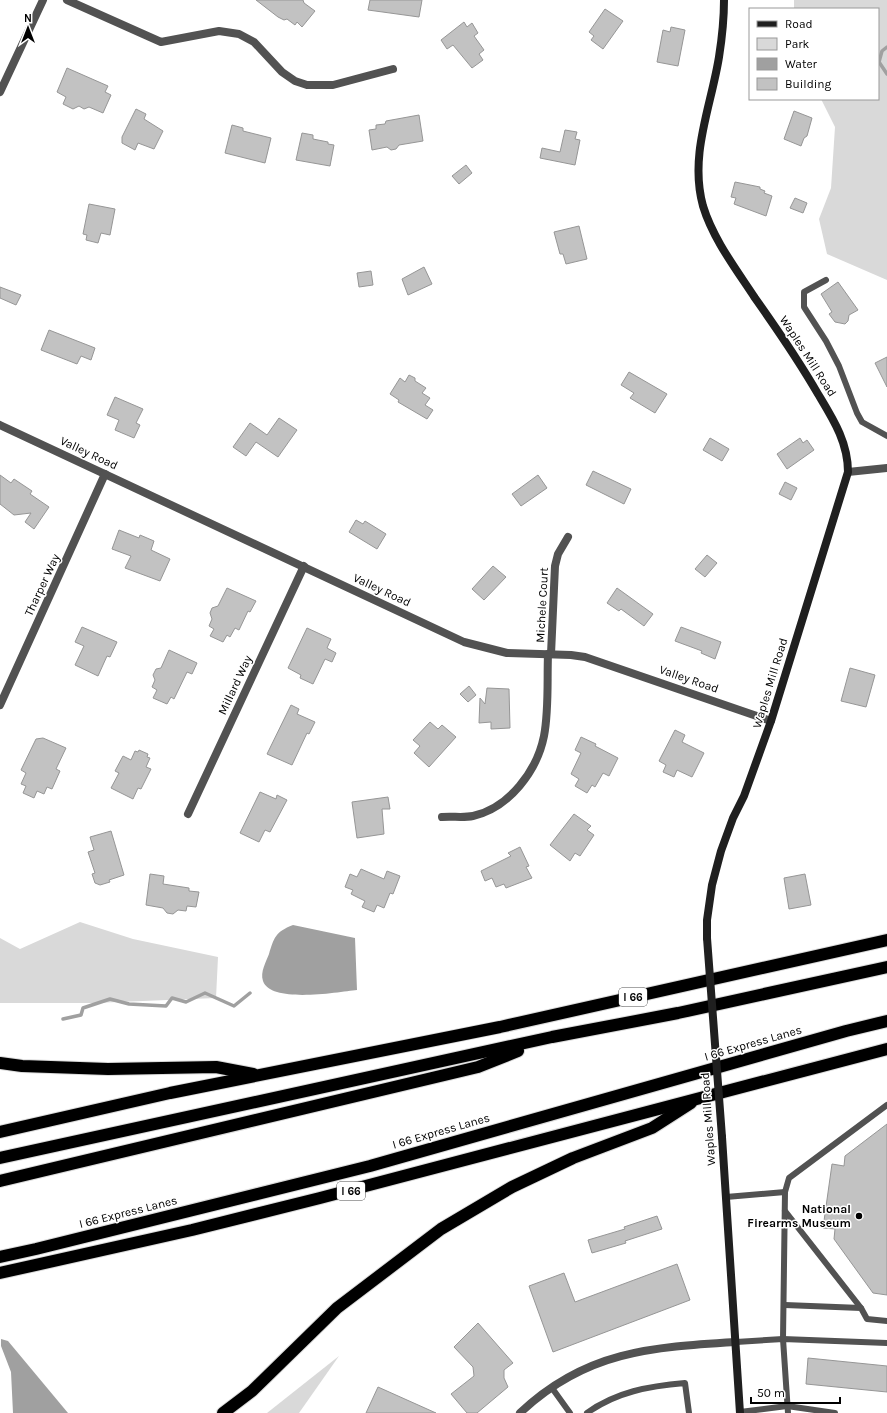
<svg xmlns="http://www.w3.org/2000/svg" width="887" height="1413" viewBox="0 0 887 1413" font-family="Karla,sans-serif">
<rect width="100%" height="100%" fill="#fff"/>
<g fill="#d9d9d9">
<path d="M794,0H887V280L827,254L819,219L831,188L835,127L821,99H878V9H794Z"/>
<path d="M80,922L133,939L218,957L216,998L94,1003H0V938L20,949Z"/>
<path d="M339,1356L299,1413H267Z"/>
</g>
<g fill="#a0a0a0">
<path d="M293,925L355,938L357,990C338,992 271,1004 263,981C260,972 266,962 269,954C274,938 275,932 293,925Z"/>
<path d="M1,1339L8,1341L68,1413H13L11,1372L1,1346Z"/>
</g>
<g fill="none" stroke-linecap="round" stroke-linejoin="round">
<g stroke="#a0a0a0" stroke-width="3.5">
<path d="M887,47L882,51L879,62L887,74"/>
<path d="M63,1019L81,1015L83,1008L110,999L129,1004L166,1006L172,998L186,1002L205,993L234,1006L250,993"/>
</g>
</g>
<g fill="#c2c2c2" stroke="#969696">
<path d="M256,0H303L304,3L315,11L302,27L297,22L295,25L287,19L284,20L278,17Z"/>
<path d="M370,0H422L419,17L368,10Z"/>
<path d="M605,9L623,21L603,49L591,40L594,36L589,32Z"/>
<path d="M464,22L467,27L472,23L478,33L474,36L484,50L479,54L483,60L472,68L453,45L447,49L441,40Z"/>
<path d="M671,27L685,30L678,66L657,62L663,30L670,32Z"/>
<path d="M67,68L108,86L105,92L111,95L103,113L89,107L84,109L79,106L73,109L63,104L66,97L57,92Z"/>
<path d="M136,109L146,114L144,119L163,131L154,149L138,143L135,150L122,143V137Z"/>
<path d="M794,111L812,118L807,136L804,138L801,146L784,139Z"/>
<path d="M419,115L423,141L399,145L396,149L391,150L387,147L372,150L369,130L376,129V125L385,124L386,121Z"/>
<path d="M232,125L243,128V131L271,138L265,163L225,153Z"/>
<path d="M565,130L577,132L575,139L580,140L575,165L540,158L542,148L560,152Z"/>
<path d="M302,133L313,135V139L328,142V144L334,145L330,166L296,160Z"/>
<path d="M466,165L472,173L459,184L452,176Z"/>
<path d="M735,182L760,187V189L765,191L764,193L772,196L766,216L734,204L736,198L731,197Z"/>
<path d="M795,198L807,203L803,213L790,208Z"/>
<path d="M89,204L115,209L110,235L101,233L98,243L86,240L87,235L83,234Z"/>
<path d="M579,226L587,259L566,264L563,254H560L554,232Z"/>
<path d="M424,267L432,284L408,295L402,279Z"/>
<path d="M371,271L373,285L359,287L357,273Z"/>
<path d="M838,282L858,310L849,315L848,321L845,324L835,322L829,314L832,312L821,294Z"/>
<path d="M0,287L21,295L16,305L0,298Z"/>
<path d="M49,330L95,348L91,360L81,356L77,364L41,350Z"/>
<path d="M887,357V387L875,363Z"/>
<path d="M629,372L667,394L655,413L630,398L634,393L621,385Z"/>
<path d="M409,375L415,378V381L426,388L422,393L430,398L425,405L433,410L427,419L398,402L399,400L390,394L400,378L405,382Z"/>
<path d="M115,397L143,409L136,423L140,425L134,438L115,430L119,420L107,415Z"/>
<path d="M279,418L297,430L278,457L256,442L246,456L233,447L250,423L267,435Z"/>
<path d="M710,438L729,449L722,461L703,450Z"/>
<path d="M800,438L803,443L807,440L814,450L787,469L777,454Z"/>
<path d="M593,471L631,489L624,504L586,485Z"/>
<path d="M0,475L11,483L14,479L32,491L30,494L49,507L34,529L25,522L31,513L14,515L0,504Z"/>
<path d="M538,475L547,488L521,506L512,494Z"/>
<path d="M785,482L797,488L791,500L779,494Z"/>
<path d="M356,520L363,524L365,521L386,534L377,549L349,532Z"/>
<path d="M119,530L139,538L140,535L154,541L151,550L170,559L160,581L125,568L131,556L112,549Z"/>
<path d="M707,555L717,563L705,577L695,569Z"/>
<path d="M493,566L506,577L484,600L472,589Z"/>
<path d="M227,588L256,601L250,612L248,611L239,630L235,628L230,637L227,635L223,642L210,636L214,629L209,626L212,619L210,613L212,608L218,606Z"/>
<path d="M617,588L653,614L644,626L621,609L619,611L607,603Z"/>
<path d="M82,627L117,642L110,657L107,656L98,676L75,665L84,646L75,642Z"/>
<path d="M681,627L721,642L715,659L701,653L702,651L675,641Z"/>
<path d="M307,628L331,639L327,648L336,653L332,662L325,659L313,684L300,678L301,675L288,668Z"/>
<path d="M169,650L197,663L192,674L187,672L174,699L171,697L167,704L153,698L157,690L152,687L155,680L153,675L156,669L161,668Z"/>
<path d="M850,668L875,675L866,707L841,701Z"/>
<path d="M469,686L476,695L468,702L460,694Z"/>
<path d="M487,688L509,689L510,728L491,729V722L479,723L480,698L485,704Z"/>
<path d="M291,705L299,709L297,714L315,722L309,734L307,733L292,765L267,754Z"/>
<path d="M430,722L438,729L442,725L456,737L429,767L414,753L420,746L413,740Z"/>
<path d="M675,730L685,735L682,742L704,753L692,777L677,770L674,777L663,772L666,765L659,761Z"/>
<path d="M581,737L596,744L595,746L618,758L609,776L603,773L595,787L592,785L587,793L575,786L579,779L571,774L581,753L575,750Z"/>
<path d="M43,738L66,748L56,769L60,771L52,789L47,787L44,794L37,791L34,798L23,793L26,786L21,784L26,773L21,770L36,739Z"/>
<path d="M139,750L148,754L147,757L150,758L146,767L151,769L141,789L138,788L133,799L111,788L119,773L115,771L123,756L131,760L135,751L138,752Z"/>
<path d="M260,792L276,799L277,795L287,800L270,832L265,830L259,842L240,833Z"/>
<path d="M388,797L390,809H382L384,834L357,838L352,802Z"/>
<path d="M574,814L591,826L587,830L594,835L580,856L575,853L570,861L550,845Z"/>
<path d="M111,831L124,875L109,880L110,882L100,885L95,883L92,874L95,873L88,852L94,850L90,837Z"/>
<path d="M520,847L529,866L526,867L532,878L506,888L504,884L496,887L492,878L485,881L481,871L511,856L508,853Z"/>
<path d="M361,869L384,879L387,871L400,876L393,894L390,893L384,908L377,905L374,912L362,907L365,901L351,894L353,890L345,887L350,874L357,877Z"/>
<path d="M150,874L164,876L163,884L189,888V891L199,892L196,907L187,906L186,911L178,910L173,914L167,913L163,908L146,905Z"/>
<path d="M805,874L811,905L789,909L784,878Z"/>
<path d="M887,1124V1295L873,1293L834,1239L835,1229L823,1228L832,1164L844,1166L845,1156Z"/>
<path d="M657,1216L662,1229L625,1241L626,1243L592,1253L588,1240L625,1229L624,1227Z"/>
<path d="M677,1264L690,1300L553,1352L529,1286L564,1273L575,1302Z"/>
<path d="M478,1323L513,1363L504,1370V1378L508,1387L477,1413H467L451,1394L474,1376L473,1367L454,1347Z"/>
<path d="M808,1358L887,1366V1392L806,1384Z"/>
<path d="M378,1387L436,1413H366Z"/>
</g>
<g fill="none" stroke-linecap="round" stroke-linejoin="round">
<defs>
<g id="highway">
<path d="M0,1063L22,1066L108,1069L216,1067L253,1074"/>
<path d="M0,1132L170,1093L500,1027L887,940"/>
<path d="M0,1158L552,1037L678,1013L887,967"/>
<path d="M0,1181L478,1067L518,1051"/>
<path d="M0,1257L36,1249L370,1166L846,1031L887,1021"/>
<path d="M0,1273L192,1230L320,1198L887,1049"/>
<path d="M223,1413L252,1391L337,1308L441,1229L512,1187L573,1158L652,1128L691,1103"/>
</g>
</defs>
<use href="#highway" stroke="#dbdbdb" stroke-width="14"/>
<g stroke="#525252" stroke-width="6">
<path d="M826,280L804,292V307L826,341L839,366L857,413L862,422L887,436"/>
<path d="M726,1197L785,1192"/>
<path d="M785,1211L861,1308"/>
<path d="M785,1305L861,1308L867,1319L887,1321"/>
<path d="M736,1342L783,1339L887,1343"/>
<path d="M552,1388L570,1413"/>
<path d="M740,1412L787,1406L835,1413"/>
<path d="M587,1413C616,1392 649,1386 685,1383L689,1413"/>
<path d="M788,1413L783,1339L785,1192L789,1178L887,1105"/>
</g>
<g stroke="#525252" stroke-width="8">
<path d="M67,0L161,42L219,31L239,34L254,42L282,72L295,81L307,85H333L393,69"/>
<path d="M0,92L43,0"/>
<path d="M0,425L464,642L507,653L571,655L585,657L771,721"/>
<path d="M848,472L887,468"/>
<path d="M551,654L555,566L558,554L568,537"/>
<path d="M0,705L105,474"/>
<path d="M188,814L304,566"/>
<path d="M442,817C452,816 463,818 473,816C509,808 537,771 544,736C549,710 547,681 548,654"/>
<path d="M520,1413C585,1351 652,1347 736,1342"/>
</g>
<g stroke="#1f1f1f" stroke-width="8">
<path d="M707,938V920L712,885L721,851L733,818L744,796L771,721L848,472C848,442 833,419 818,394C799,361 777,329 755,298C736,269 713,239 703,206C689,155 711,107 719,57C722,38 724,19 724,0"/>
<path d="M722,1137L740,1413"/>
</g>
<use href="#highway" stroke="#000" stroke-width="12"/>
<path stroke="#1f1f1f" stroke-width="8" d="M707,938L722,1137"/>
</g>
<circle fill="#000" stroke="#fff" stroke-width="1.5" cx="859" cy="1216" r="4"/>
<g text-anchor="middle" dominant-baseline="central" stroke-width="3" stroke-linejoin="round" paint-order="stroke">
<g fill="#fff" stroke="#4c4c4c" stroke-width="1">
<rect x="619" y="988" width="28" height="18" rx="3"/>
<rect x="337" y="1182" width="28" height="18" rx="3"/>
</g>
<g font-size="11" font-weight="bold" fill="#000">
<text x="633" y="997">I 66</text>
<text x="351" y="1191">I 66</text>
</g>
<g font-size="12" fill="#000" stroke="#fff">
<text transform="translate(808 356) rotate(57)">Waples Mill Road</text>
<text transform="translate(89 453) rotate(25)">Valley Road</text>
<text transform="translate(42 585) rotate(-65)">Tharper Way</text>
<text transform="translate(382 590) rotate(25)">Valley Road</text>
<text transform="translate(542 605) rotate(-87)">Michele Court</text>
<text transform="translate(689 679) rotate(19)">Valley Road</text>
<text transform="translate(770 683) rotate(-73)">Waples Mill Road</text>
<text transform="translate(235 685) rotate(-65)">Millard Way</text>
<text transform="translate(753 1043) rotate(-16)">I 66 Express Lanes</text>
<text transform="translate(708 1119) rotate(-94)">Waples Mill Road</text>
<text transform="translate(441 1131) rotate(-16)">I 66 Express Lanes</text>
<text transform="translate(128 1212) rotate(-14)">I 66 Express Lanes</text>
</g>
<g font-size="12" font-weight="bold" fill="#000" stroke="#fff" text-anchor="end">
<text x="851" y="1209">National<tspan x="851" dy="14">Firearms Museum</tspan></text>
</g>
</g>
<rect x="749" y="8" width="130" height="92" fill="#ffffff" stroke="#999999"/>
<rect x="757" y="21" width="20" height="6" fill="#1f1f1f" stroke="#999999"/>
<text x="785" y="28" font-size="12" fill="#000000">Road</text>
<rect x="757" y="38" width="20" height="12" fill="#d9d9d9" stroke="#999999"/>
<text x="785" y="48" font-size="12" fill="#000000">Park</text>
<rect x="757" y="58" width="20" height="12" fill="#a0a0a0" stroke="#999999"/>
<text x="785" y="68" font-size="12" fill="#000000">Water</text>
<rect x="757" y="78" width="20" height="12" fill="#c2c2c2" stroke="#999999"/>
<text x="785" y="88" font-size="12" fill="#000000">Building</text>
<g transform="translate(28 28)" stroke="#ffffff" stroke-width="3" paint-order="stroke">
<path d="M0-3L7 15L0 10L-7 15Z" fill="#000000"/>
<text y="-6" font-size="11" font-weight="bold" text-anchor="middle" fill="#000000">N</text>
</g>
<path d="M751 1397v6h89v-6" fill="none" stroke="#000000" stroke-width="2"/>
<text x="757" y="1397" font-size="12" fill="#000000" stroke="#ffffff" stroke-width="3" paint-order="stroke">50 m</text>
</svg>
